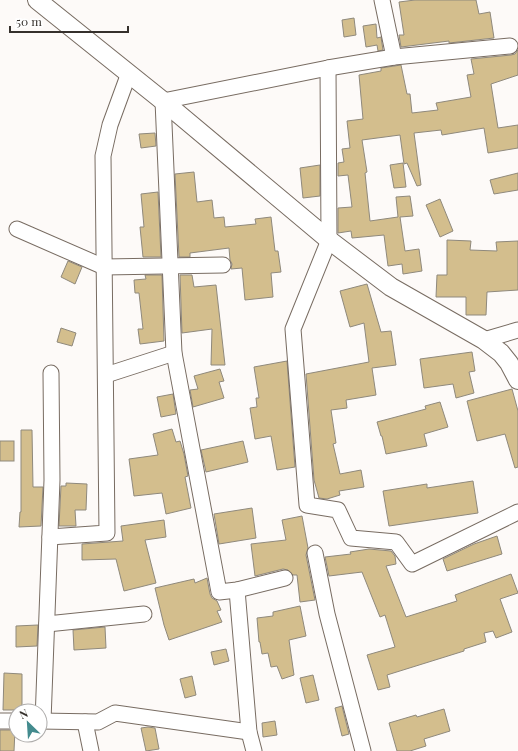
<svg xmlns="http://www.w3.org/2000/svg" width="518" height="751" viewBox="0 0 518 751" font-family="'Playfair Display',serif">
<rect width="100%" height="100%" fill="#fdfaf8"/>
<g fill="#d3be8d" stroke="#8f897c">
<path d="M415,0H476L479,14L490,12L494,38L449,43V41L401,47L399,35H404L399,2Z"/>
<path d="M354,18L356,35L344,37L342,20Z"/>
<path d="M376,24L377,38L381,37L383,50L378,51L377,45L366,47L363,26Z"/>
<path d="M518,50V75L491,84L498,128L518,125V148L488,153L484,128L442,135L441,130L414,133L421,185L417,186L407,163L404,164L400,135L362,140L367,172L365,173L370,221L398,217L396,197L410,196L413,216L400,217L405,251L419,249L422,271L403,274L402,264L388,266L384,235L352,238L351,231L338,233V208L352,207L348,175L338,176V163L344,162L342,149L350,148L347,121L363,119L359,75L381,71V68L401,65L407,94H410L412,113L438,110L436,103L471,97L467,75L474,74L471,59L511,55L515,54Z"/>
<path d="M155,133L156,146L141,148L139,134Z"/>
<path d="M403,163L406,187L394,188L390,165Z"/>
<path d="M320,165V196L303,198L300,168Z"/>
<path d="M194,172L197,202L212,200L214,218L224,217L225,227L256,224L255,219L271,217L275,251H278L281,272L271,273L273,297L245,300L242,268L231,269L232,264L230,260L229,248L190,253V257H179L175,174Z"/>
<path d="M518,173V190L494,194L490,180Z"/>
<path d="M158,192L161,257H143L140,227H144L141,194Z"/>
<path d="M440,199L453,231L440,237L426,205Z"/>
<path d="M447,240L471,241L470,250L497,251L496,242L518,241V290L487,292L486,315H466V297H436L437,275H447Z"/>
<path d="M68,261L82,267L75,284L61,277Z"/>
<path d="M145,275H162L164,341L140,344L138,329H143L139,293H135L134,280L146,279Z"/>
<path d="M180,275H192L194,287L216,285L225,365H211L212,329L182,333Z"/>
<path d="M367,284L381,332L391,331L396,365L372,368L376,395L346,400L347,408L331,410L336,443L333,444L340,474L361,470L364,487L339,491L340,495L327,499L319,498L314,480L306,374L369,362L364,323L350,327L340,291Z"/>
<path d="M61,328L76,333L72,346L57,342Z"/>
<path d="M472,352L475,371L469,372L474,393L456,398L453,384L424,388L420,359Z"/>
<path d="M287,361L295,467L277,470L271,436L255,439L250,408L257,407L256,398H259L254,367Z"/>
<path d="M220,369L224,381L219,382L224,398L193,407L190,390L198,389L194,376Z"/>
<path d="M512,389L518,411V467L515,468L505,434L477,441L467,401Z"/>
<path d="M173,394L176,414L161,417L157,397Z"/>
<path d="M440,402L448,427L424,434L427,446L386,454L382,436H381L377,422L426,409L425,406Z"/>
<path d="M172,429L176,442L180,441L184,454L188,476L185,477L191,508L166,514L162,493L134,496L129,459L158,455L153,434Z"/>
<path d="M21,430H32L33,487H43L41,526L19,527L20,512H21Z"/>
<rect x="0" y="441" width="14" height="20"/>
<path d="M243,441L248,462L206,472L201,450Z"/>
<path d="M473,481L478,513L389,526L383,491L427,484V488Z"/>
<path d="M66,483L87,484L86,510H75L76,526H59L61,486H66Z"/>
<path d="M252,508L256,538L219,544L214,514Z"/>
<path d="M302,516L308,548L306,555L315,600L300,602L297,575H293L288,570L283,569L255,576L251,544L286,540L282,520Z"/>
<path d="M164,520L166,537L145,540L156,583L124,591L116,559L82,560V544L123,541L121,526Z"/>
<path d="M497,536L502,554L447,571L443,559L474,544Z"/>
<path d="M369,549L391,551L395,556L396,564L386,566L406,617L457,601L455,595L511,574L518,593L500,599L512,632L496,638L493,631L484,633L486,642L464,649V651L387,675L390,687L378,690L367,655L395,647L385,615L380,617L362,572L329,576L325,557L351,554L350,552Z"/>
<path d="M207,578L210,594L212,598L217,601L221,610L217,611L222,622L169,640L164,625L155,588L194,579L195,583Z"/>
<path d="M300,606L306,636L289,640L294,675L282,679L277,666L271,667L268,653L262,654L260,642H259L257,618L273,616V612Z"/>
<path d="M38,625L37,646L16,647V626Z"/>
<path d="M105,627L106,648L74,650L73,630Z"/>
<path d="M226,649L229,661L214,665L211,652Z"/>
<path d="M4,673L22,674V710H3Z"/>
<path d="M313,675L319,700L306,703L300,678Z"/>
<path d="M192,676L196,695L185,698L180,679Z"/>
<path d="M342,706L349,734L342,736L335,708Z"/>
<path d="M444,709L450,731L424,739L426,746L410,751H397L389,723L416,715L417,717Z"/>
<path d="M275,721L277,735L263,737L262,723Z"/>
<path d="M148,727L155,728L159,749L146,751L141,728Z"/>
<path d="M0,730H15L14,751H0Z"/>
</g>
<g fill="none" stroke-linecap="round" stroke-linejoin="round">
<defs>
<g id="minor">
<path d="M382,0L394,57"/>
<path d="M328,68L329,240L293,329L307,505L338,510L351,538L396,542L412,564L518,512"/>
<path d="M17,229L104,267L223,265"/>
<path d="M484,340L518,330"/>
<path d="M106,375L174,353"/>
<path d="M50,537L107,533L103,156L110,125L129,73"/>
<path d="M315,553L327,614L363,751"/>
<path d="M285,578L237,590L219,592L174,353L163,101L328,68L394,57L510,46"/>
<path d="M237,590L249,732L254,751"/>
<path d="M47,624L144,614"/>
<path d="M0,721H16"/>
<path d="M40,721L98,722L115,713L249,732"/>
<path d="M43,721L52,480L51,373"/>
<path d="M85,722L91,751"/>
</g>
<path id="tertiary" d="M37,0L163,101L329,240L391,287L484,340L501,353L509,363L518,380"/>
</defs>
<use href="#minor" stroke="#786c62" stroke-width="17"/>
<use href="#tertiary" stroke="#786c62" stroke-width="20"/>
<use href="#minor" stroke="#fff" stroke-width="15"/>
<use href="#tertiary" stroke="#fff" stroke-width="18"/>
</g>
<g transform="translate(28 723) rotate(335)"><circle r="19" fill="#ffffff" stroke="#aeacab"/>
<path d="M0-3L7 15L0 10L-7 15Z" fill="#438b8e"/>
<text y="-6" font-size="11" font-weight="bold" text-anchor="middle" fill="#35302c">N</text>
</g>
<path d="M10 26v6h118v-6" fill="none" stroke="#35302c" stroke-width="2"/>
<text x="16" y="26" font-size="12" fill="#35302c" stroke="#ffffff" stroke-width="3" paint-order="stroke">50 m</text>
</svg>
